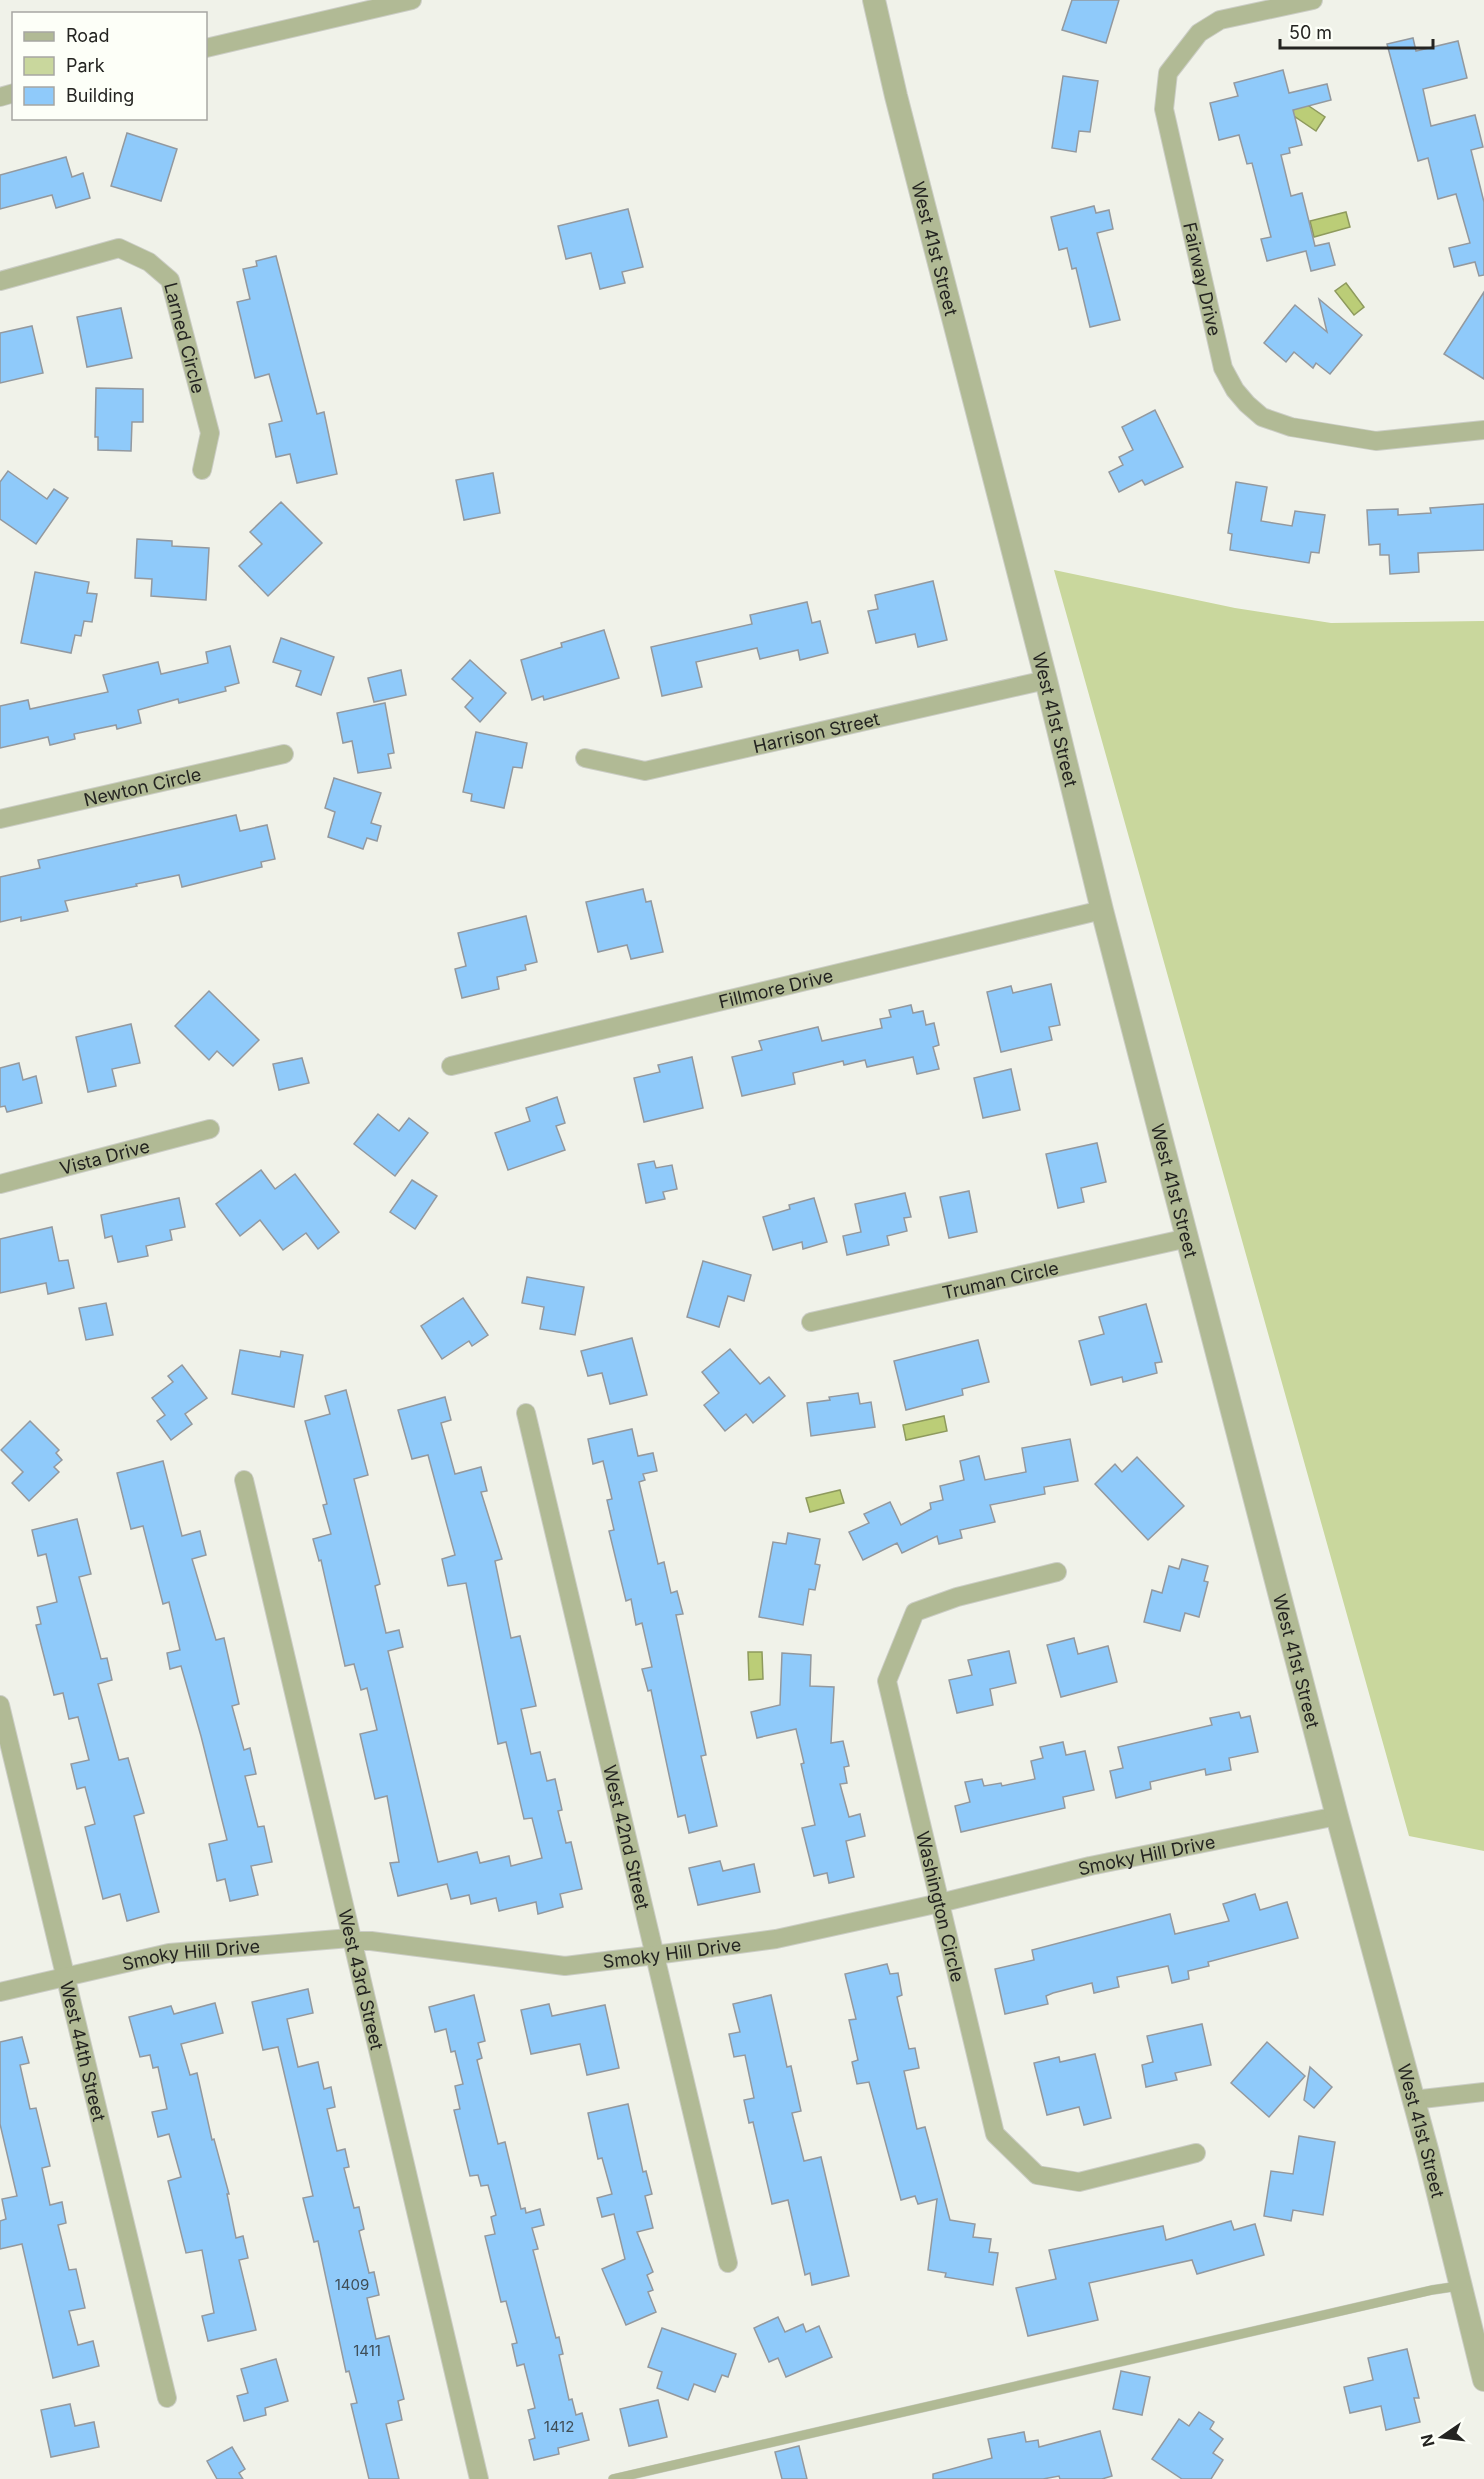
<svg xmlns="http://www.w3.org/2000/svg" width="1484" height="2479" viewBox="0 0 1484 2479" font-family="Inter,sans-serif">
<rect width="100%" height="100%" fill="#f0f2e9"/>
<path fill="#c9d79d" d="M1054,570L1235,608L1331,623L1484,621V1851L1409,1836Z"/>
<g fill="#bbcd77" stroke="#8e9a5d" stroke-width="1.5">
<path d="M1300,100L1325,117L1316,131L1291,114Z"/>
<path d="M1346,212L1350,227L1314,237L1310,221Z"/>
<path d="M1346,283L1364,307L1354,315L1335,291Z"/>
<path d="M944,1416L947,1431L906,1440L903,1425Z"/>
<path d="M840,1490L844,1503L810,1512L806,1498Z"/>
<path d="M748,1652H762L763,1679L749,1680Z"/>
</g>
<g fill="#8fcafa" stroke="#93999f" stroke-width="1.5">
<path d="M1072,0H1119L1106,43L1062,30Z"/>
<path d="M1413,38L1416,51L1458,41L1467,78L1423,89L1431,126L1475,115L1483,147L1471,150L1484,202V275L1479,276L1475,262L1454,267L1449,248L1470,243L1456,194L1438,199L1428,158L1418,161L1387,44Z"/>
<path d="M1283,70L1289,93L1327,84L1331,100L1293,110L1302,145L1289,148L1290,153L1281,155L1291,196L1302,193L1315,246L1329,243L1335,265L1311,271L1306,251L1267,261L1261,239L1271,237L1252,163L1247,164L1239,135L1219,140L1210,103L1238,96L1234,83Z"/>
<path d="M1063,76L1098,81L1090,132L1079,131L1076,152L1052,148Z"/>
<path d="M127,133L177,149L161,201L111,186Z"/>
<path d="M66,157L72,177L83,173L90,198L56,208L52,195L0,209V175Z"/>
<path d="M1094,206L1096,213L1109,210L1113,229L1097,233L1120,320L1090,327L1076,268L1072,269L1067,248L1059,250L1051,217Z"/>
<path d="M628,209L643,267L622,272L625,283L600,289L591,253L566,259L558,226Z"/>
<path d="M276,256L317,414L324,412L337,474L297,483L290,454L276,457L269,424L282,421L269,374L255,378L237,302L250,299L243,269L257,266L256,261Z"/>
<path d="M1484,292V379L1444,354Z"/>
<path d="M1319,299L1362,335L1330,374L1316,363L1313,368L1294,352L1286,362L1264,343L1295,305L1327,332Z"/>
<path d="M121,308L132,358L87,367L77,317Z"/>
<path d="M32,326L43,373L0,383V333Z"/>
<path d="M96,388L143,389V422H132L131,451L98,450V437H95Z"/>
<path d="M1155,410L1183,467L1145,485L1142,480L1119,492L1109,472L1123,465L1119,457L1133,450L1122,427Z"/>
<path d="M8,471L47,499L54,489L68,498L36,544L0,519V482Z"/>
<path d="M493,473L500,513L464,520L456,480Z"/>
<path d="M1236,482L1267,487L1261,521L1292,526L1295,511L1325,515L1319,553L1311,552L1309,563L1230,550L1232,534L1228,533Z"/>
<path d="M281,502L322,543L268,596L239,566L262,544L250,532Z"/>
<path d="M1484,504V550L1418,553L1419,572L1390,574L1389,555H1380V544L1369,545L1367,510L1398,509V515L1431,513L1430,508Z"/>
<path d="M137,539L172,541V546L209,548L206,600L151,596L152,579L135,578Z"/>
<path d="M35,572L89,582L87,593L97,594L92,622L84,621L81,636L75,635L71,653L21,643Z"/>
<path d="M933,581L947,640L918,647L915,634L876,643L868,611L878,609L875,595Z"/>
<path d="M807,602L812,623L820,621L828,653L800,660L798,650L760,659L757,648L696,662L702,687L662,696L651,647L752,624L750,615Z"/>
<path d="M604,630L619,678L544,700L543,696L532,700L521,660L562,647L561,643Z"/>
<path d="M281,638L334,657L321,695L296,686L301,671L273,662Z"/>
<path d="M230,646L239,683L225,687L226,691L179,703L178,699L138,710L141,723L117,729L116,725L74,734L75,739L50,745L48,737L0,748V706L28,700L30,709L108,692L103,675L158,662L161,674L208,663L206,652Z"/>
<path d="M470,660L506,693L480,722L465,707L473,698L452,679Z"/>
<path d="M401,670L406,695L374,702L368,678Z"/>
<path d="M385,703L394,753L388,754L391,768L358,773L352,741L343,743L337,713Z"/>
<path d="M476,732L527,743L522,768L513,767L504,808L471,801L472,794L463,792Z"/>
<path d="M334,778L381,793L371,823L381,826L377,841L367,838L363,849L328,837L335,812L325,808Z"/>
<path d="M236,815L240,831L267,825L275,859L261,862L262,867L182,887L179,875L136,884L137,886L65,901L68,911L21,921V917L0,922V877L40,868L38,860Z"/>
<path d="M643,889L646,902L651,901L663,952L631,959L627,945L598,952L586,902Z"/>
<path d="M526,916L537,962L525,965L526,970L497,977L499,989L462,998L455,969L466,966L458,933Z"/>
<path d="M1051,984L1060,1025L1049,1027L1052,1040L1001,1052L987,992L1011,986L1013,993Z"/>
<path d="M209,991L259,1040L233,1066L217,1051L209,1060L175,1026Z"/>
<path d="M911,1005L913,1013L923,1011L926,1025L934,1023L939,1045L933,1047L939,1069L917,1074L913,1057L867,1067L865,1060L844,1065L843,1061L793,1073L795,1084L742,1096L732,1057L762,1050L759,1041L818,1027L822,1041L882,1028L880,1019L891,1017L889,1010Z"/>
<path d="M131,1024L140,1063L112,1069L116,1086L88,1092L76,1037Z"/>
<path d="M692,1057L703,1108L644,1122L634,1078L660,1072L658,1065Z"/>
<path d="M302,1058L309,1083L279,1090L273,1064Z"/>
<path d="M19,1063L23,1080L36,1076L42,1103L7,1112L5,1106L0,1107V1068Z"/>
<path d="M1011,1069L1020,1110L983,1118L974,1078Z"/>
<path d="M557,1097L565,1123L556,1126L565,1150L508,1170L495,1133L530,1121L526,1108Z"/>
<path d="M378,1114L399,1131L409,1118L428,1133L395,1176L354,1144Z"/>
<path d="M1097,1143L1106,1182L1081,1188L1084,1202L1058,1208L1046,1154Z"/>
<path d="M654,1161L656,1168L672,1165L677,1189L663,1192L665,1199L646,1203L638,1164Z"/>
<path d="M261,1170L275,1189L295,1174L339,1232L318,1249L306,1233L283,1250L260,1220L240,1236L216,1204Z"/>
<path d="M412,1180L437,1196L415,1229L390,1212Z"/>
<path d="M969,1191L977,1232L949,1238L940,1197Z"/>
<path d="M905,1193L911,1217L904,1218L907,1231L887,1236L889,1245L847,1255L843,1236L861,1232L855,1204Z"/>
<path d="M179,1198L185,1227L170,1230L172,1240L146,1246L148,1256L118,1262L112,1236L105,1238L101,1215Z"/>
<path d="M814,1198L827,1242L803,1249L802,1242L773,1250L763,1217L790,1209L789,1205Z"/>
<path d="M52,1227L59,1261L68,1260L74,1288L48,1294L46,1283L0,1293V1239Z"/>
<path d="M703,1261L751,1275L744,1301L728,1296L719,1327L687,1317Z"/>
<path d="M527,1277L584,1287L575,1335L540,1329L544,1307L522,1303Z"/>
<path d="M463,1298L488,1335L472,1346L469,1341L442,1359L421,1326Z"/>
<path d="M106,1303L113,1335L86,1340L79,1308Z"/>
<path d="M1146,1304L1162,1362L1155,1363L1157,1373L1123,1382L1122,1377L1091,1385L1079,1341L1104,1334L1099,1317Z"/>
<path d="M632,1338L647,1395L610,1404L602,1373L588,1376L581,1351Z"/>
<path d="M978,1340L989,1382L962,1389L963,1395L906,1410L894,1361Z"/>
<path d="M730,1349L760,1384L769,1377L785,1396L753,1423L746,1414L725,1431L704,1405L719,1393L702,1372Z"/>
<path d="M240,1350L280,1357L281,1351L303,1355L294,1407L232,1394Z"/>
<path d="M182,1365L207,1398L185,1414L192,1424L171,1440L157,1421L165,1415L152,1398L173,1382L168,1376Z"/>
<path d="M346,1390L368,1475L354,1479L380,1584L375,1586L386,1633L399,1630L403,1647L388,1651L438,1862L477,1852L480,1863L509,1856L511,1866L542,1858L532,1818L524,1819L506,1742L498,1744L466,1583L448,1586L442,1559L455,1555L428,1455L412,1459L398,1410L445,1397L451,1420L441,1423L455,1474L481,1467L487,1491L481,1492L502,1559L495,1561L511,1638L520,1636L536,1706L521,1709L531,1754L540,1752L547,1781L555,1779L562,1810L558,1811L566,1843L571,1842L582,1889L560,1894L563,1907L538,1914L536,1902L499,1911L496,1898L471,1904L469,1895L451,1899L447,1884L398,1896L390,1863L399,1862L387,1796L375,1799L360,1734L377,1730L367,1688L361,1690L354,1664L345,1666L321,1560L319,1561L313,1539L331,1534L323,1505L327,1504L305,1421L330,1414L325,1396Z"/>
<path d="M858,1393L860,1404L871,1402L875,1427L811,1436L807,1403L830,1400L829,1397Z"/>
<path d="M30,1421L59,1450L56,1453L62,1460L54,1467L59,1472L29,1501L12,1483L23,1472L1,1450Z"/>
<path d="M632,1429L638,1456L653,1453L657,1471L643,1474L645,1480L639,1482L658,1564L664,1562L671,1593L677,1591L683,1614L676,1615L706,1755L701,1756L717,1826L689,1833L685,1815L678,1817L651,1690L648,1691L642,1669L652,1667L642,1623L636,1625L631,1599L626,1601L609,1531L614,1530L607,1500L612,1499L603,1461L593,1464L588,1439Z"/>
<path d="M1070,1439L1078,1481L1044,1487L1045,1494L990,1505L995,1522L960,1530L962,1538L939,1544L937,1536L902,1553L897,1543L863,1560L849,1532L869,1523L864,1514L890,1502L901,1525L931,1509L930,1503L943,1500L940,1486L964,1480L960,1461L979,1456L985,1480L1026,1472L1022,1448Z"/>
<path d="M1137,1457L1184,1506L1148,1540L1095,1484L1115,1464L1122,1472Z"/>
<path d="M163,1461L182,1536L200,1531L206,1555L192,1559L216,1640L224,1638L239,1704L232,1706L244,1750L250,1748L256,1774L245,1776L258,1827L264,1826L272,1862L251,1866L258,1895L230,1901L225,1879L217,1881L209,1844L227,1840L201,1736L181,1666L170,1669L167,1653L180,1650L169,1602L163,1604L143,1526L131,1529L117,1473Z"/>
<path d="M77,1519L91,1574L79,1577L101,1659L107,1658L112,1680L98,1684L119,1760L128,1758L144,1813L134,1816L159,1912L127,1921L120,1894L103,1899L85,1827L95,1824L85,1787L77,1789L71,1764L89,1760L78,1717L69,1719L63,1693L54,1695L36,1625L41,1624L37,1607L57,1602L46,1554L38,1556L32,1530Z"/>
<path d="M788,1533L820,1539L815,1564L820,1565L815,1590L809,1589L803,1625L759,1617L773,1542L786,1544Z"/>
<path d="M1182,1559L1208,1566L1204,1581L1208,1582L1199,1617L1185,1613L1180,1631L1144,1622L1152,1590L1162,1593L1169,1566L1179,1569Z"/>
<path d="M1074,1638L1078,1654L1108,1646L1117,1682L1061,1697L1047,1645Z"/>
<path d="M1009,1651L1016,1683L990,1689L993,1705L957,1713L949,1680L972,1675L968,1660Z"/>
<path d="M782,1653L811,1655L810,1686L834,1687L831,1743L843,1741L849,1766L844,1767L847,1783L840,1784L849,1817L860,1814L865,1836L846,1841L854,1877L829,1883L827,1873L814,1876L802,1828L815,1825L801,1764L804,1763L796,1729L757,1738L751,1712L780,1705Z"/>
<path d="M1239,1712L1241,1718L1250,1716L1258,1752L1229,1758L1231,1770L1206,1775L1205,1769L1150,1782L1151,1789L1116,1798L1110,1771L1123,1768L1118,1747L1212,1725L1210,1718Z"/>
<path d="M1063,1742L1066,1755L1085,1751L1094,1790L1063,1797L1065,1808L961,1832L955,1806L970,1802L965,1782L982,1779L984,1786L1001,1783L1002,1786L1035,1779L1031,1761L1043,1758L1040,1747Z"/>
<path d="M720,1861L723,1871L754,1864L760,1892L698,1905L689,1868Z"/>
<path d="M1255,1894L1260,1910L1287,1902L1298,1938L1208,1962L1209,1966L1188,1971L1189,1979L1172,1983L1168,1966L1117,1977L1119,1987L1094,1993L1092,1983L1053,1993L1046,1996L1048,2004L1005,2014L995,1969L1034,1960L1032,1950L1170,1914L1175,1934L1229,1921L1223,1904Z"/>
<path d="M887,1964L890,1974L898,1973L902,1995L897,1997L909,2049L915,2048L919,2068L904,2071L917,2129L925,2127L950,2220L975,2224L973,2237L991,2239L989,2252L998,2253L993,2285L945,2277L946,2273L928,2270L937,2199L918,2204L915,2196L901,2200L869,2082L857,2084L852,2062L858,2060L849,2020L856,2019L845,1974Z"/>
<path d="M308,1989L313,2013L287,2019L298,2067L318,2062L324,2089L331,2087L335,2107L327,2109L337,2151L345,2149L349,2167L344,2168L354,2208L359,2207L364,2229L359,2231L369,2273L374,2272L379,2295L367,2298L376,2339L389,2336L404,2399L398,2401L402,2420L386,2424L399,2479H369L351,2404L357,2403L349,2371L346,2372L318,2241L314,2242L303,2198L313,2196L278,2047L263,2050L252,2002Z"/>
<path d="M474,1995L485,2041L478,2043L482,2058L477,2060L498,2144L505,2142L521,2209L525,2208L526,2213L540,2209L544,2225L532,2228L538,2249L533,2250L556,2338L559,2337L563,2354L559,2355L569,2400L572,2399L576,2415L582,2413L589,2440L558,2448L559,2454L534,2460L529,2440L535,2438L528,2410L535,2408L524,2364L517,2366L512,2344L517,2343L506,2301L501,2302L485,2236L495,2234L491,2217L496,2215L488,2185L481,2186L478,2175L470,2176L454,2110L460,2109L455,2086L463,2084L455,2051L451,2052L446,2029L435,2032L429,2007Z"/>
<path d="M771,1995L787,2067L791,2066L801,2111L792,2113L804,2161L821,2157L849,2276L812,2285L810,2273L805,2275L788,2200L772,2204L753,2122L749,2123L744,2100L754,2098L745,2055L734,2057L729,2034L740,2032L733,2004Z"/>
<path d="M215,2003L223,2033L181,2044L190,2075L197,2073L212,2140L214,2139L229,2194H227L236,2238L243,2236L248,2258L239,2260L256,2330L208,2341L202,2316L214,2313L202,2250L186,2253L168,2181L181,2177L169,2134L158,2137L152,2112L167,2109L158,2067L153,2068L150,2055L140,2057L129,2017L171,2006L174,2014Z"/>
<path d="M549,2004L552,2016L605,2005L619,2068L587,2075L580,2044L531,2054L521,2010Z"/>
<path d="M1202,2024L1211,2065L1175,2073L1177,2080L1146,2087L1142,2065L1153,2062L1147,2036Z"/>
<path d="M22,2037L29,2063L20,2065L30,2109L36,2108L50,2166L42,2168L50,2205L62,2202L66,2223L58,2225L69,2270L76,2269L85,2308L69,2311L78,2345L93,2341L99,2366L53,2378L22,2244L0,2249V2221L6,2219L2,2199L17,2196L0,2124V2042Z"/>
<path d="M1267,2042L1305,2076L1269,2117L1231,2083Z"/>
<path d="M1095,2054L1111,2118L1084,2125L1079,2107L1047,2115L1034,2063L1059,2057L1060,2062Z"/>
<path d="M1310,2067L1332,2087L1314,2108L1304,2100Z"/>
<path d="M628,2104L643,2172L646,2171L652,2194L645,2196L653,2228L637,2232L653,2272L647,2275L653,2290L648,2292L656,2312L626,2325L602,2269L625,2259L614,2214L602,2217L597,2198L612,2194L602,2158L598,2159L588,2113Z"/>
<path d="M1299,2136L1335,2142L1323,2215L1293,2210L1291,2221L1264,2216L1271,2171L1293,2174Z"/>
<path d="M1231,2221L1234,2230L1255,2224L1264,2255L1197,2274L1192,2260L1089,2283L1098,2320L1028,2336L1016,2288L1056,2279L1049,2250L1163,2226L1166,2240Z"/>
<path d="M778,2317L785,2332L803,2324L806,2332L819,2326L832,2357L786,2377L778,2358L769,2362L754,2328Z"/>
<path d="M662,2328L736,2354L728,2377L722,2375L715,2392L694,2384L688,2400L657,2388L662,2372L648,2367Z"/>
<path d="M1407,2349L1419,2398H1414L1420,2422L1386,2430L1381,2406L1350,2413L1344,2387L1373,2380L1368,2358Z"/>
<path d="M276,2359L288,2401L265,2408L266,2415L244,2421L237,2396L248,2393L241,2369Z"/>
<path d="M1121,2371L1150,2377L1142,2415L1113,2409Z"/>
<path d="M658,2400L667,2437L629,2446L620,2409Z"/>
<path d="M70,2404L75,2426L94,2422L99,2447L51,2457L41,2410Z"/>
<path d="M1199,2412L1214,2422L1210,2429L1223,2439L1213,2453L1223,2460L1211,2479H1182L1152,2459L1179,2419L1189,2426Z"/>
<path d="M1100,2431L1112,2476L1102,2479H1060L1059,2476L1043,2479H933V2474L992,2458L988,2439L1024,2432L1026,2442L1038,2440L1039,2447Z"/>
<path d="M799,2446L807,2479H782L775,2452Z"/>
<path d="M232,2447L245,2469L239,2473L243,2479H217L207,2461Z"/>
</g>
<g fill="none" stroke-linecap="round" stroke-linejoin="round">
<defs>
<path id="service" d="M613,2479L1432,2290L1459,2286"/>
<g id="minor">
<path id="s1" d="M1313,0L1220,20L1199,33L1168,73L1164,109L1223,368L1235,390L1247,404L1262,417L1291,427L1376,441L1484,430"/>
<path d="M206,48L412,0"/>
<path d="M0,97L14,93"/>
<path id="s2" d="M0,281L119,248L149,262L170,280L210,433L202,470"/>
<path id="s3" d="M585,758L645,771L1046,680"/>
<path id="s4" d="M0,819L284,754"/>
<path id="s5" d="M451,1066L1102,910"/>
<path id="s6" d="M0,1184L210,1129"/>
<path id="s7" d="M811,1322L1188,1238"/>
<path id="s8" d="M526,1413L728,2263"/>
<path id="s9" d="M244,1480L479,2479"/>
<path id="s10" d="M1057,1572L957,1597L915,1612L887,1681L995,2134L1037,2175L1079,2182L1196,2153"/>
<path id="s11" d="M0,1705L167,2398"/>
<path id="s12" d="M0,1992L169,1953L350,1938L352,1941H371L565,1966L655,1955L776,1939L940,1903L1090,1866L1337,1816"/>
<path d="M1413,2100L1484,2092"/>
</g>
<g id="tertiary">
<path id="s13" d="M874,0L896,96L1046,680L1102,910L1337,1816L1428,2153L1484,2380"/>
</g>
</defs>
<use href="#service" stroke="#cbcdc5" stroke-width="10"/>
<use href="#minor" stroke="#cbcdc5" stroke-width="20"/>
<use href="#tertiary" stroke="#cbcdc5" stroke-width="24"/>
<use href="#service" stroke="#b1ba95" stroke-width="9"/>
<use href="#minor" stroke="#b1ba95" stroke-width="18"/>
<use href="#tertiary" stroke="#b1ba95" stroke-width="22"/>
</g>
<g text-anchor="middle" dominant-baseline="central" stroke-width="5" stroke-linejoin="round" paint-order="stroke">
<g font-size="15" fill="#3f4e57">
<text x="352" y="2284">1409</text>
<text x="367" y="2350">1411</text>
<text x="559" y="2426">1412</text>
</g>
<g font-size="18" fill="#242421" stroke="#fdfff8">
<text stroke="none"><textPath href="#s13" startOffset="256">West 41st Street</textPath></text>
<text stroke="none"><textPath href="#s1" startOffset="381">Fairway Drive</textPath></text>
<text stroke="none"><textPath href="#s2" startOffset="244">Larned Circle</textPath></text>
<text stroke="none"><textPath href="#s13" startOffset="742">West 41st Street</textPath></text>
<text stroke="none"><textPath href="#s3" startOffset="237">Harrison Street</textPath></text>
<text stroke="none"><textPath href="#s4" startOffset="146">Newton Circle</textPath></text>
<text stroke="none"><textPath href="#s5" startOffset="334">Fillmore Drive</textPath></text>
<text stroke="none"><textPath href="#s6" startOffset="108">Vista Drive</textPath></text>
<text stroke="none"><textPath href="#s13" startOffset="1228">West 41st Street</textPath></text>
<text stroke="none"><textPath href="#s7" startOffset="194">Truman Circle</textPath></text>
<text stroke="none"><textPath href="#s13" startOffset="1714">West 41st Street</textPath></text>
<text stroke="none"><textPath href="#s8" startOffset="436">West 42nd Street</textPath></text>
<text stroke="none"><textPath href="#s12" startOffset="1166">Smoky Hill Drive</textPath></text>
<text stroke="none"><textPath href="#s10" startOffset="454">Washington Circle</textPath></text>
<text stroke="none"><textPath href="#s12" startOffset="681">Smoky Hill Drive</textPath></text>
<text stroke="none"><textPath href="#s12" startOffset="195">Smoky Hill Drive</textPath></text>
<text stroke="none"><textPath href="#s9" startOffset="513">West 43rd Street</textPath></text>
<text stroke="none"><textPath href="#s11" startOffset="356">West 44th Street</textPath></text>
<text stroke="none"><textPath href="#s13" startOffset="2200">West 41st Street</textPath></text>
</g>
</g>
<rect x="12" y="12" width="195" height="108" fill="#fdfff8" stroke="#a6a7a2" stroke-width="1.5"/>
<rect x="24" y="32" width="30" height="9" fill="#b1ba95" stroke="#a6a7a2" stroke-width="1.5"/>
<text x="66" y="42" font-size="18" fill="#242421">Road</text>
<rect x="24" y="57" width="30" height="18" fill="#c9d79d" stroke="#a6a7a2" stroke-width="1.5"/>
<text x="66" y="72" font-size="18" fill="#242421">Park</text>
<rect x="24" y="87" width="30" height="18" fill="#8fcafa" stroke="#a6a7a2" stroke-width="1.5"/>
<text x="66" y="102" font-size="18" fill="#242421">Building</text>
<g transform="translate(1442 2437) rotate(256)" stroke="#fdfff8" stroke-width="4.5" paint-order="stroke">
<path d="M0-4.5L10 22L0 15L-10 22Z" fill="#242421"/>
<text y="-9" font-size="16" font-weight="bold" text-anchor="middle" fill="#242421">N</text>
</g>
<path d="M1280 39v9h153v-9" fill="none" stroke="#242421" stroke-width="3"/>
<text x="1289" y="39" font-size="18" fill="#242421" stroke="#fdfff8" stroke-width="4.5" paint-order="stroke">50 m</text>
</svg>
